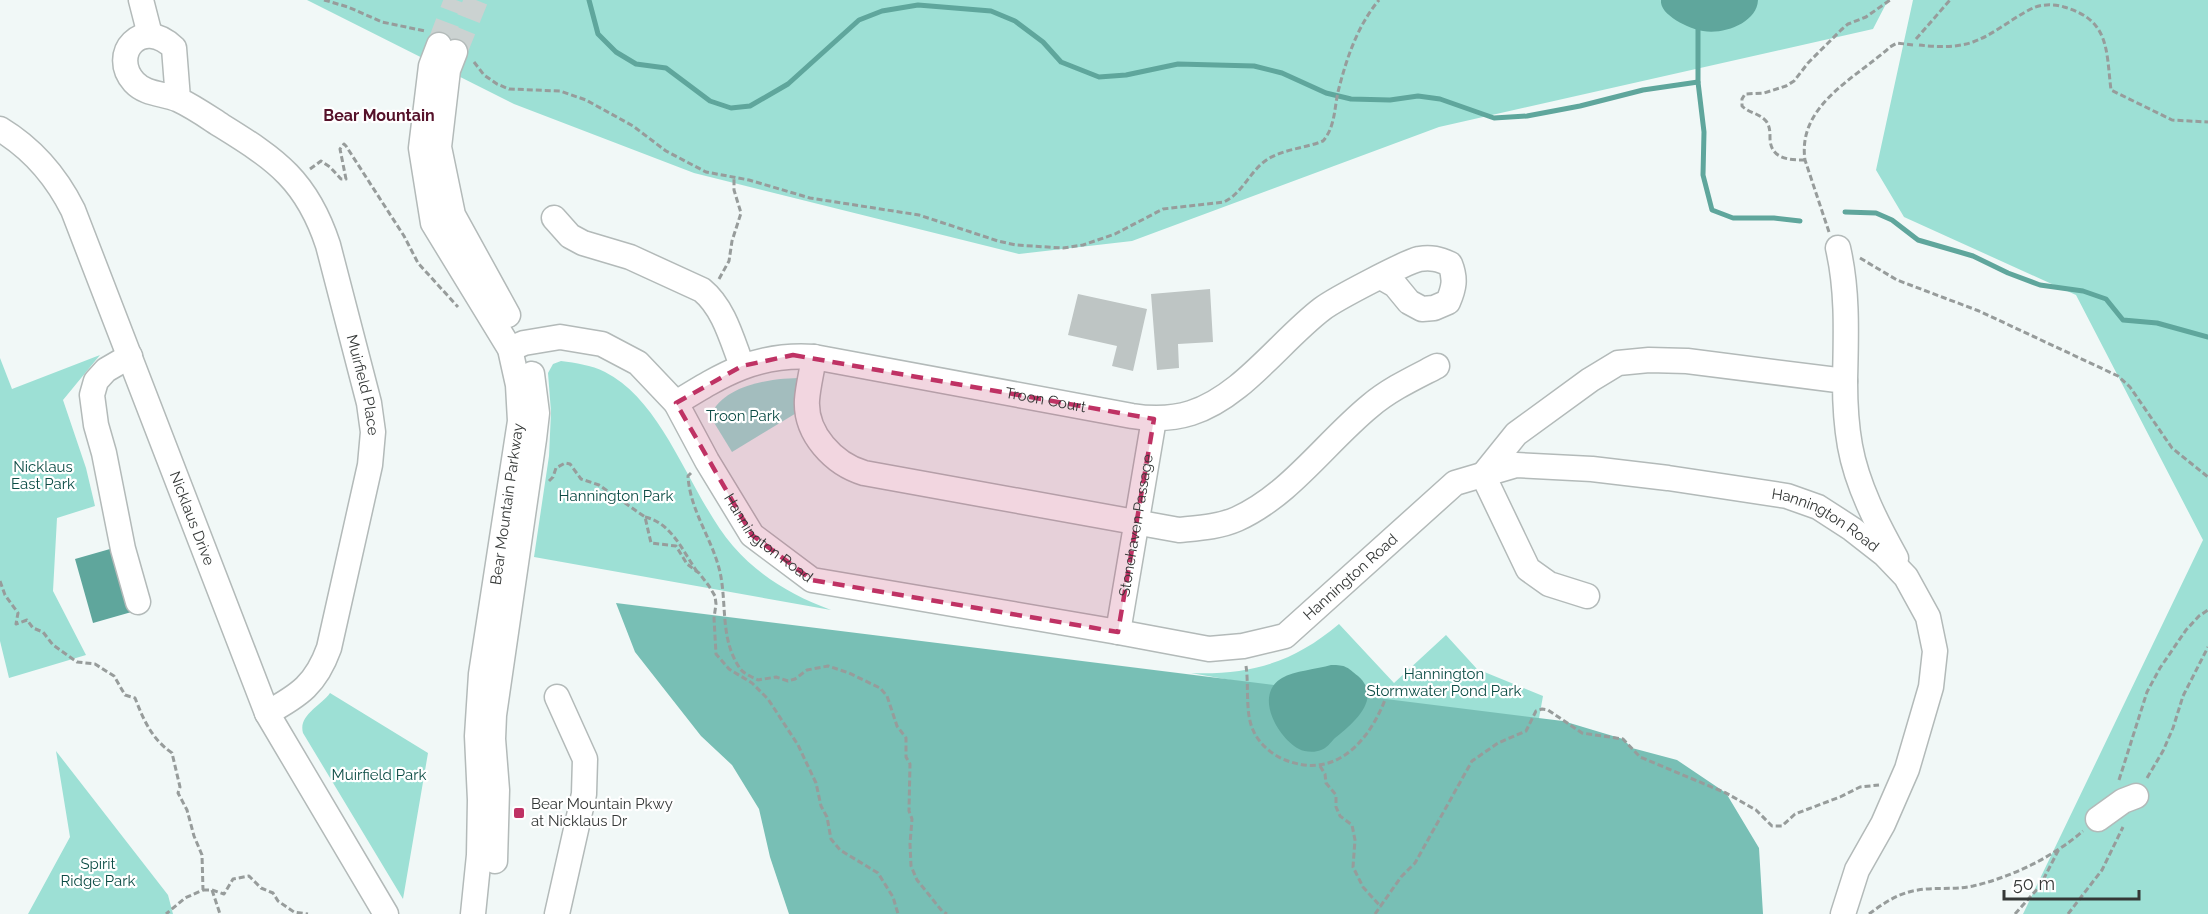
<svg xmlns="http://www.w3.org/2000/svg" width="2208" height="914" viewBox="0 0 2208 914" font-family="Raleway,sans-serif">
<rect width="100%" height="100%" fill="#f1f8f7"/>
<g fill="#9de0d5">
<path d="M307,0H1888L1873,29L1439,127L1132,241L1019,254L694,173L514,104Z"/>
<path d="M1913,0H2208V914H2023L2203,540L2076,295L1904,217L1876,170Z"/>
<path d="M100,355L63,400L86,468L95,506L57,518L53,591L86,655L9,678L0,641V358L12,389Z"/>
<path d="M561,361C576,363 591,365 605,372C665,402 690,496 733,546C760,577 793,596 831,610L534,557L549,456L551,412L548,373L553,364Z"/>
<path d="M803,378L798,412L732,452L710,416C724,384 772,378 803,378Z"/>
<path d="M1339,624L1394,683L1446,635L1477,669L1543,696L1536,735L1191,673C1250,675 1293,663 1339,624Z"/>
<path d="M330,693L428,753L403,899L303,733C298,715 321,706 330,693Z"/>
<path d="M56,751L168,895L173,914H28L70,837Z"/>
</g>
<path fill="#78bfb5" d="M616,603L1563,721L1623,739L1632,748L1677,760L1726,793L1759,848L1763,914H789L770,857L759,809L732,765L701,736L635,652Z"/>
<g fill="#5fa69c">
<path d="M1661,0H1758C1757,23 1723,35 1703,31C1690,29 1659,15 1661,0Z"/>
<path d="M117,547L135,611L93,623L75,559Z"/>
<path d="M1331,665C1346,665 1347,667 1358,676C1384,699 1351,725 1335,738C1331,742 1326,749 1321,750C1315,753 1304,752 1299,749C1278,738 1253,695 1282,678C1294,671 1317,669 1331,665Z"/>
</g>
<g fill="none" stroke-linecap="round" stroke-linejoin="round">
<g stroke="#5fa69c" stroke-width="5">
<path d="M589,0L598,34L616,52L636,64L666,68L710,101L731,108L750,106L788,84L859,20L882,11L918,5L991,11L1015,21L1043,42L1061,62L1099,77L1126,75L1178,64L1254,66L1282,73L1326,93L1351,99L1390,100L1418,96L1440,99L1494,118L1527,116L1580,106L1643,90L1698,82"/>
<path d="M1698,29V82L1704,132L1703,175L1712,210L1733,218H1774L1800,221"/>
<path d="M1845,212L1876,213L1892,220L1918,240L1973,256L2008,273L2040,285L2083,291L2106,299L2123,320L2157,323L2208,337"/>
</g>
</g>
<g fill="#bec5c4">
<path d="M1210,289L1213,342L1178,344L1179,368L1157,370L1151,294Z"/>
<path d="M1078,294L1147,309L1133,371L1112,366L1117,346L1068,335Z"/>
</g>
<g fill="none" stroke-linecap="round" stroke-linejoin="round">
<g stroke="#cbd2d1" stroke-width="24" stroke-dasharray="24 12" stroke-linecap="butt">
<path d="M439,45L456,0"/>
<path d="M455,52L476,0"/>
</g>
<defs>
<g id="minor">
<path d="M141,0L150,35"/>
<path d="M439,45L431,66L421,148L433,223L510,349L518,385L520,421L481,674L477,736L480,800L479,855L473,914"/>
<path d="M455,52L448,70L439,147L453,215L508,315"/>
<path id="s1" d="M178,99L174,48C142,16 109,54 134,82C146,95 164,93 179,100C194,107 208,117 222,126C277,160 307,181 328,245L369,403L373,432L370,465L329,648C316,684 300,695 267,713"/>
<path id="s2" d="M0,129C33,149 56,176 73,210L267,713L386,914"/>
<path d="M554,218L570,236L583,243L630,257L702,290C724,308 732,340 742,366"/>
<path d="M1838,248C1848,291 1846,336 1845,381"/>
<path id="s3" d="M510,349L524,343L560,337L602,344L638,363L676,403L707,461L752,535L812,580L1118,632L1209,649L1243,646L1285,636L1455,483L1516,465L1592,469L1668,478L1787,496L1818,507L1852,529L1884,554L1906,577L1928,617L1935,651L1931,687L1907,769L1883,824L1857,870L1843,914"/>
<path d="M130,356L106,370L96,381L92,395L96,425L104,453L123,549L138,602"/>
<path d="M814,357C812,371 808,386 807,400C805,434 834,464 864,473L1179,530C1199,528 1219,527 1237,519C1290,495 1326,442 1370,406C1390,389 1414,378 1437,366"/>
<path id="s4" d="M676,403C723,374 757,353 814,357L1132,416C1151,419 1172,419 1191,413C1242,397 1280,341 1322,309C1335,299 1406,262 1419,259C1431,257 1439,259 1450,264C1456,279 1454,288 1448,302L1434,308L1422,309L1409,302L1395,285L1381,277"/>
<path d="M1483,475L1516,434L1590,380L1618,363L1649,360L1687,361L1845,381C1845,403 1846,424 1850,446C1857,485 1877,524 1896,558"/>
<path d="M1483,475L1528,569L1549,584L1587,596"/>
<path id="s5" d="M1118,632L1154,419"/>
<path d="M557,697L585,759L584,794L557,914"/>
<path d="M2098,819L2123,801L2136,796"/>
<path d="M495,861L497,790L493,739L494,715L534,439L537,413L532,374"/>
</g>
</defs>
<use href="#minor" stroke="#b3bab9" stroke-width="27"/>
<g stroke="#979c9b" stroke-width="3" stroke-dasharray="6 3" stroke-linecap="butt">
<path d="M324,0L348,7L382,22L425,31"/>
<path d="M1916,39L1950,0"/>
<path d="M1919,45C1936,47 1956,48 1973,42C1995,34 2012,18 2033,8C2041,4 2055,4 2064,7C2110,20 2106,50 2111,90L2172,120L2208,122"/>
<path d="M474,62L484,75L497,84L509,89L560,91L586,100L633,126L666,151L706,172L749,180L810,198L919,215L998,241L1016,245L1063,248L1083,245L1115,234L1163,209L1224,202C1244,192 1250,170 1268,159C1284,149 1306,148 1323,141C1336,126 1334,106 1339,88C1347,57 1358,25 1379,0"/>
<path d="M1805,160C1789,160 1771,159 1770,139C1770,132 1770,126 1766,121C1759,113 1749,113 1742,106V99L1745,94L1764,93L1786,86L1794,81L1808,63L1841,30L1848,24L1866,17L1890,0"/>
<path d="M310,169L321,161L330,167L341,179H346L340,149L344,144L346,146L404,236L418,263L458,307"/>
<path d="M1829,232L1805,160C1797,105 1856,78 1890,47L1897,43L1913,45"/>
<path d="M1860,258L1897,280L1979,311L2118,376L2130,387L2172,448L2208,477"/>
<path d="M719,279L729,261L732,241L741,213L734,190V178"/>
<path d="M691,473L688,476C690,511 712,538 720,572C727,604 720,638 739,667C742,673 752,677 758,680L776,677L788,681L795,679L807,670L828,666L849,673L880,688L887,696L897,726L906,738V757L910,764L909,811L912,819L910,844L911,866L917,880L942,911L947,914"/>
<path d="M549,481L553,477L556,468L565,463L570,464L581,479L599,485L645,517L651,543L676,546L687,564L699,573L709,586L715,596L716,604L714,618L716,654L729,669L752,683L768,699L798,745L816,783L821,806L827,817L831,839L840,850L878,873L893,897L898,914"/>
<path d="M645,517C672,523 683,552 698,573"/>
<path d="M0,581L5,595L18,613L16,624L27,620L33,628L43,632L53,645L77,662L95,664L114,676L125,695L135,698C144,721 152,739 172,753L180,787L178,793L187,810L194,836L202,855L203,890L185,898L166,914"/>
<path d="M1246,666C1249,685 1245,713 1253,730C1260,746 1276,758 1291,762C1338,777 1369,740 1385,700"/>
<path d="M1320,766L1325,774L1326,783L1336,795V807L1340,816L1352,825L1355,840L1353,867L1363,887L1381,907"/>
<path d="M2147,778L2163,751L2173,728L2183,696L2208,647"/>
<path d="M2119,780L2147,692L2160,668L2186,630L2199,616L2208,610"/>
<path d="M203,890H212L224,894L233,879L249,876L261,888L273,893L278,901L294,912L308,914"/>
<path d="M212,890L220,914"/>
<path d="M1375,914L1401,877L1415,863L1472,761L1498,743L1526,731L1536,711L1542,709L1548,710L1582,733L1623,739L1640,757L1726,793L1756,810L1772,826H1782L1795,814L1840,797L1860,787L1879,785"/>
<path d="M1869,914C1884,903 1898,893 1918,890C1936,887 1954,890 1973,886C2012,877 2053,857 2083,831"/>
<path d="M2015,914L2040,886L2059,849"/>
<path d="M2068,914L2102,870L2123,827"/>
</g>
<use href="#minor" stroke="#fff" stroke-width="24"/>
</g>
<path fill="#bf3264" fill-opacity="0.2" stroke="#bf3264" stroke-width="4.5" stroke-dasharray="12 8" stroke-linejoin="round" d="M793,355L1154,419L1118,632L812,580L752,535L676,403L742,366Z"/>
<rect fill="#bf3264" stroke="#fff" stroke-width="2" x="513" y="807" width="12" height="12" rx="3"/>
<g text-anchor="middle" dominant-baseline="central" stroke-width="4.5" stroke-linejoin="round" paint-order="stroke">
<g font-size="15" fill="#353837" stroke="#fff">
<text stroke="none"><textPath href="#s1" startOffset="549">Muirfield Place</textPath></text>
<text stroke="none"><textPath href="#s4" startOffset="384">Troon Court</textPath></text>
<text transform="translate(507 504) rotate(-82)">Bear Mountain Parkway</text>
<text stroke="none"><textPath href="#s2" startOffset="441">Nicklaus Drive</textPath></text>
<text stroke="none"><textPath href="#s3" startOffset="1508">Hannington Road</textPath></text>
<text stroke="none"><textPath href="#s5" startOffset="108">Stonehaven Passage</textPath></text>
<text stroke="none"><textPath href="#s3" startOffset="356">Hannington Road</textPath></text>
<text stroke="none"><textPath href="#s3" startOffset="986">Hannington Road</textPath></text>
</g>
<g font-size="15" fill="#0c4c45" stroke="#fff">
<text x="743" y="416">Troon Park</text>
<text x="43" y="467">Nicklaus<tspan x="43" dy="17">East Park</tspan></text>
<text x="616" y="496">Hannington Park</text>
<text x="1444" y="674">Hannington<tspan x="1444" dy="17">Stormwater Pond Park</tspan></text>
<text x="379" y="775">Muirfield Park</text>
<text x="98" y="864">Spirit<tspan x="98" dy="17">Ridge Park</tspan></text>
</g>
<g font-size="15" fill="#353837" stroke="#fff" text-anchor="start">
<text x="531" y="804">Bear Mountain Pkwy<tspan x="531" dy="17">at Nicklaus Dr</tspan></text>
</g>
<g font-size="16" font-weight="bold" fill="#56122a" stroke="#fff">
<text x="379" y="115">Bear Mountain</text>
</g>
</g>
<path d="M2004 890v9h135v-9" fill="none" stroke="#353837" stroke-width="3"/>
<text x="2013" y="890" font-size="18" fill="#353837" stroke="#ffffff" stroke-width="4.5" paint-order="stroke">50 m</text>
</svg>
